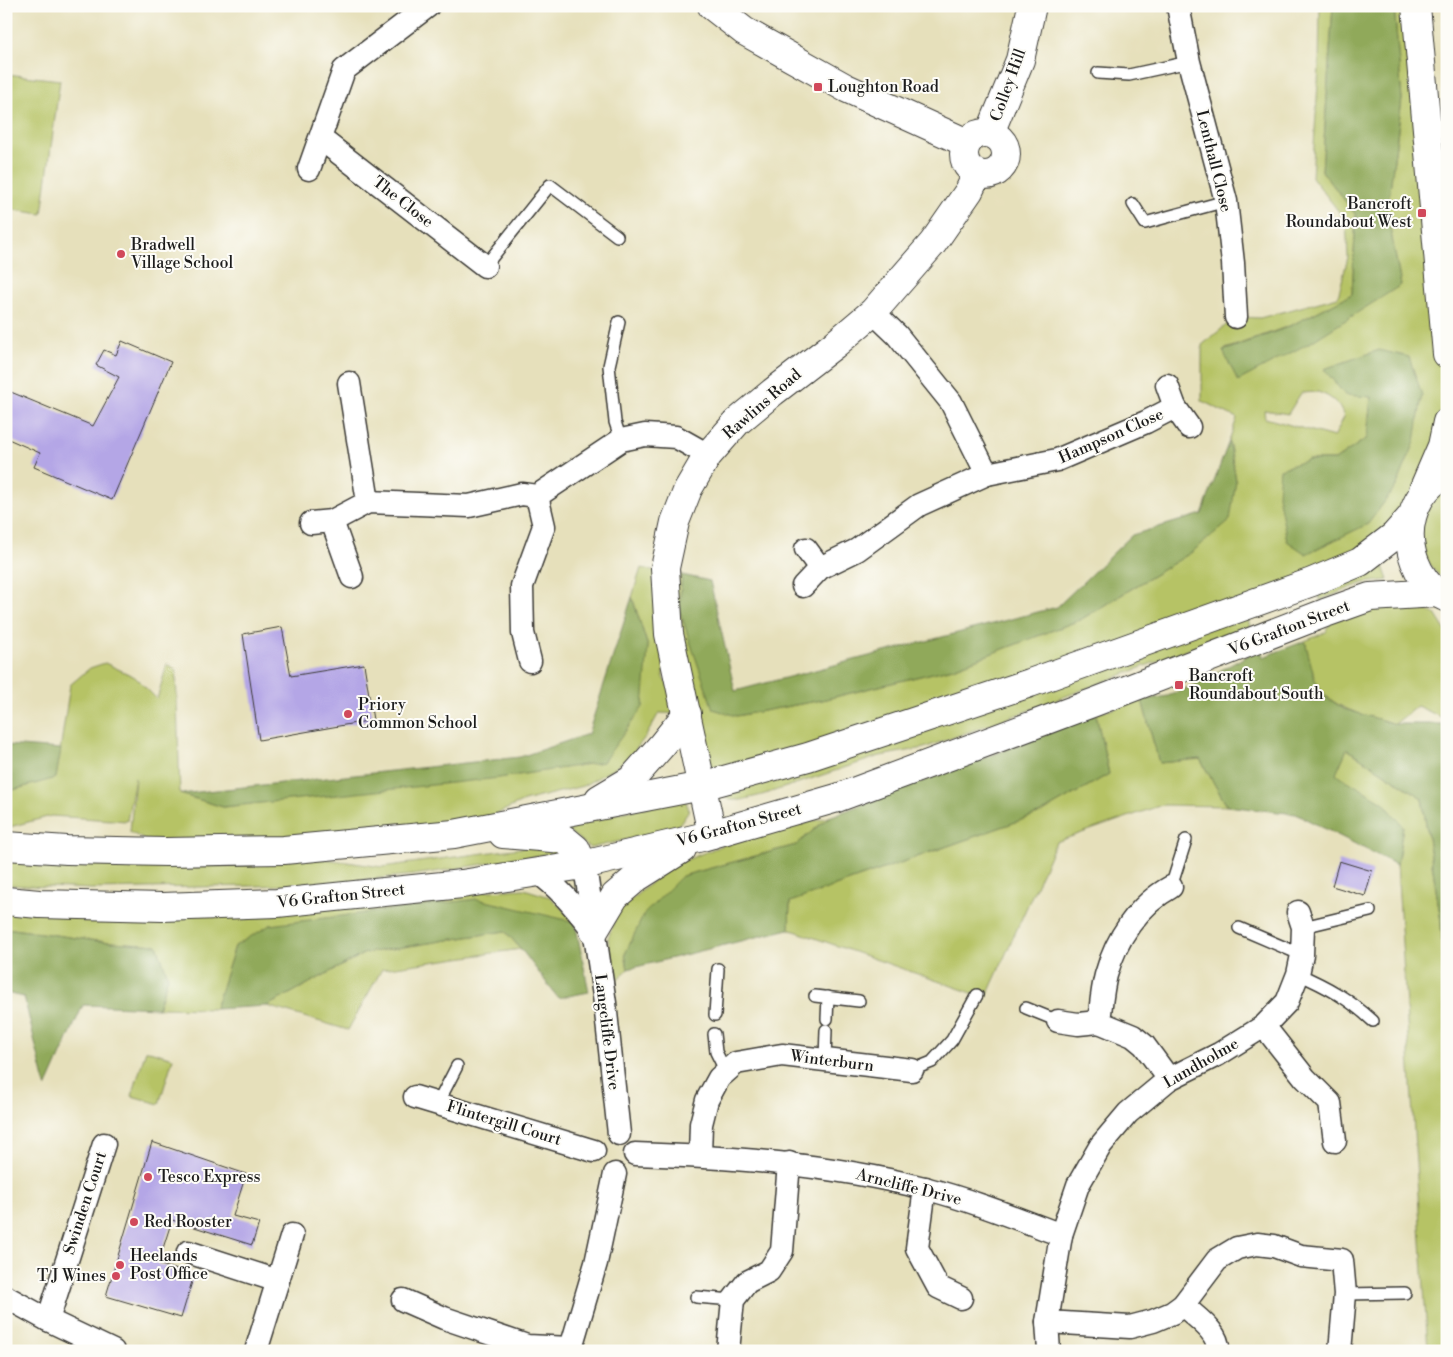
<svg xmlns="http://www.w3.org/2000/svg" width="1453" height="1357" viewBox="0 0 1453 1357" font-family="'Libre Bodoni',serif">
<rect width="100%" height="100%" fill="#fdfcf7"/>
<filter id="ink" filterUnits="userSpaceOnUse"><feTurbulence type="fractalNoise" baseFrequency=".02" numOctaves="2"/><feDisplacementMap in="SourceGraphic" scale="10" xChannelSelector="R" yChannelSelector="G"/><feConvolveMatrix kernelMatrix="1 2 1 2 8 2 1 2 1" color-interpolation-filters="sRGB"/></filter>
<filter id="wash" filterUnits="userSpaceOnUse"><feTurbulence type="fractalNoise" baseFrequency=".0096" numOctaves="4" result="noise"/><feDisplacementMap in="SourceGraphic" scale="20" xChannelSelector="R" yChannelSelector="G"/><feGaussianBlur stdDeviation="1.12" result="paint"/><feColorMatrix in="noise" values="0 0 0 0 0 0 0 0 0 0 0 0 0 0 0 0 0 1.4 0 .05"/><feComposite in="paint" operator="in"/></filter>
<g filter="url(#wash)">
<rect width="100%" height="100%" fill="#e6e0bb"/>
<g fill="#b6c365" stroke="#697040" fill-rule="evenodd">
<path d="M1320,6H1333L1322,171L1356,215L1352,294L1288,327L1223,350L1401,285L1387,212L1402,99L1394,6H1419L1447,272V422L1411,517L1360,562L702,786L687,714L659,713L646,736L632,754L615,768L583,786L524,801L454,834L166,852L130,832L135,778L127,821L51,816L6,828V792L56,777L70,685L90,668L105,663L135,677L157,699L167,664L176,670L180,794L223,807L603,762L648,647L632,597L641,568L682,575L679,609L736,716L822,700L953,668L1080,620L1192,552L1236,480L1229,441L1237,418L1202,401V345L1236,317L1260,318L1338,297L1348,257L1346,221L1312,177L1319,67ZM1318,392C1332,397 1339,403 1344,417L1334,437L1265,418L1264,410L1288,414L1301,393ZM1371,397L1368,524L1308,460H1335L1367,438ZM668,613L686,712L663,678Z"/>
<path d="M6,74L60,80L42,214L6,209Z"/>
<path d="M1447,488V581C1443,578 1438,575 1435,571C1418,553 1417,521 1432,501C1436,496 1442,492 1447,488Z"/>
<path d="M1380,558L1388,580L1363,583L1320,600L1317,589Z"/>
<path d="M1403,605L1422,609L1435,614L1447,633V720L1417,706L1395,724C1366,715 1328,710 1314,679C1309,668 1308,653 1305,641L1326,632L1330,622L1378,607Z"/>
<path d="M1246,614L1250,626L1027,711L924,748L880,756L762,795L741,800H730L719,795Z"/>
<path d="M1142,700L1159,763L1200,759L1227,806L1162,805L1056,842L986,998L789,929L790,902L1041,813L1109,774L1096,714Z"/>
<path d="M1347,749L1422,798L1441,922L1447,1042V1351H1428L1397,865L1403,826L1335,774Z"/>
<path d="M685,799L689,810L680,823L673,829L590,848L561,825Z"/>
<path d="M829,817L796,845L682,876L625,954L628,969L614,984L608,938L618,911L669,867L723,845Z"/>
<path d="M543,845L568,851L414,875L304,885L91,889L6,885V857H311L382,867Z"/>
<path d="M524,889L550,897L575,922L235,946L215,1009L158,1008L168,977L157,945L97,941L6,928V901L39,904L101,921L162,907L277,903Z"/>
<path d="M505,931L521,949L382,969L348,1030L267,1006L365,953Z"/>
<path d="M146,1050L173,1058L159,1104L132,1096Z"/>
</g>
<g fill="#90a95a" stroke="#56623b">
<path d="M1333,6H1394L1402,99L1387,212L1401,285L1311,342L1238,381L1223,351L1288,327L1352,294L1356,215L1322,171Z"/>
<path d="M1379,350L1409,357L1422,395L1415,442L1397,485L1368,524L1306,554L1287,541L1278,495L1280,469L1308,460H1335L1367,438L1371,397L1345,395L1324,369Z"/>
<path d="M1229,441L1236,480L1230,520L1192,552L1080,620L953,668L822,700L736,716L713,709L679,609L682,575L710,581L735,691L1057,607L1132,535L1202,514Z"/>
<path d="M632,597L648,647L643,707L603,762L499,778L223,807L180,794L520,757L588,734Z"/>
<path d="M1305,641L1315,680L1326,697L1344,709L1395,724H1447V1042L1441,922L1422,798L1347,749L1336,774L1383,802L1403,826L1397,865L1296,814L1227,806L1200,759L1159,763L1142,700L1168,696L1196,684L1261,648L1263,657Z"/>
<path d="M1096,714L1109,774L1041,813L790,902L789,929L628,969L625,954L644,914L682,876L796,845L829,817L1045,735Z"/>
<path d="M6,745L61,749L56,778L6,792Z"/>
<path d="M477,899L575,922L589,992L558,998L521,949L505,931L365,953L267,1006L215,1009L235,946L270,925Z"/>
<path d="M6,928L97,941L157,945L168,977L158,1008L83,1005L46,1088L24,997L6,993Z"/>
</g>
<g id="blocks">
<g fill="#b4a6e6">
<path d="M122,341L171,362L112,500L34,467L40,453L6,438V390L93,426L119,377L96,365L104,350L116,355Z"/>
<path d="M282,627L291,676L364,664L373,720L259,740L243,634Z"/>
<path d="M1339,861L1372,871L1365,896L1332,886Z"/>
<path d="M152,1142L246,1174L233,1216L259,1223L252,1245L172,1220L158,1264L194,1275L181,1318L106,1296Z"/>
</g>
</g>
</g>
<g filter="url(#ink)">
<use href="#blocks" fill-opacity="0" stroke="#3a3934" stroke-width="1"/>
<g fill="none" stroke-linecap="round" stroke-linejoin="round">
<defs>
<g id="lane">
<path d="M1098,73L1129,75L1189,62"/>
<path d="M1133,204L1145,223L1226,201"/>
<path d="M485,266L550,185L617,236"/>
<path d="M619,322L609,366L615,422L621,440"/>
<path d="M1171,887L1186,840"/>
<path d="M1303,927L1370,911"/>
<path d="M1239,928L1302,955"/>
<path d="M1298,974C1328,987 1349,999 1373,1021"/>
<path d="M815,996L859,1001"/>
<path d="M1026,1008L1058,1021"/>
<path d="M715,1015L718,969"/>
<path d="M827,1019L828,997"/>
<path d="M714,1034L716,1052L726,1072"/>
<path d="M825,1060L826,1030"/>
<path d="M912,1070L932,1062L952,1040L977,995"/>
<path d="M438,1103L457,1066"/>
<path d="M1345,1294L1405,1293"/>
<path d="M696,1297L733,1300"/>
</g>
<g id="street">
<path d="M1178,6L1189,62L1226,201L1233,263L1236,317"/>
<path d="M321,139L485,266"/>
<path d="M309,169L344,70L428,6"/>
<path d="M873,312L897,335L951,402L987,474"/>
<path d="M349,383L368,502"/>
<path d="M1175,407L1189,427"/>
<path d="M332,521L352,577"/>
<path d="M311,523L332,521L368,502L469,506L522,494L537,496L621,440L645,435L676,437L708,455"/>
<path d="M806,549L820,568"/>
<path d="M803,586L820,568L857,550L919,505L987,474L1057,460L1146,422L1175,407L1167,385"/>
<path d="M530,661L523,633L522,586L544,526L537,496"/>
<path d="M583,865L587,880L605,1003L619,1134"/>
<path d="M537,872C560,888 576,909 593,930"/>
<path d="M1058,1021L1078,1024L1099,1022"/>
<path d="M1264,1026L1305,1078L1330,1103L1335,1141"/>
<path d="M1169,1079L1144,1045L1133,1036L1099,1022C1101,1006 1102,990 1106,975C1116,939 1138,905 1171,887"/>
<path d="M415,1097L594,1151"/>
<path d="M635,1154C732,1157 829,1164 924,1188C971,1200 1016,1218 1061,1235L1047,1322L1049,1351"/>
<path d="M700,1155L701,1124L707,1100L719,1078L736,1063L782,1055L912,1070"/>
<path d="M925,1188L917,1248L938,1287L961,1298"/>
<path d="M1061,1235L1078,1185L1101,1145L1128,1113L1169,1079L1219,1054L1264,1026L1287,1002L1298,974L1302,955L1303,927L1298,912"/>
<path d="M188,1252L278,1281"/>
<path d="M6,1297L48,1320L113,1351"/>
<path d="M403,1300L444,1318L527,1346L571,1348"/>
<path d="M1183,1305C1195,1317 1220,1332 1218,1351"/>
<path d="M48,1320L104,1144"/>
<path d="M1047,1322L1130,1327L1153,1321L1172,1313L1183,1305L1217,1260L1237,1248L1257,1244L1274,1246L1301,1256L1342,1260L1345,1294L1340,1351"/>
<path d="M256,1351L292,1235"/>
<path d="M570,1351L596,1263L615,1174"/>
<path d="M728,1351L733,1300L747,1282L769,1271L782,1251L789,1163"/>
</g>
<g id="secondary">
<path d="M712,6L744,31L846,88L967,143"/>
<circle cx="985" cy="154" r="21"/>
<path d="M990,133L1020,60L1032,6"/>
<path d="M599,799L631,780L662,745L687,714"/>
<path d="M503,834L564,839L576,849L583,865"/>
<path d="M712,834L669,634L665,568L675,522L688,489L708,455L737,422L773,392L834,345L873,312L933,243L969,191L977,174"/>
<path d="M6,846L67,850L166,852L284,850L454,834L702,786L808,757L1030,683L1312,582L1360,562L1394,536L1411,517"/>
<path d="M6,901L39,904L162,907L277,903L462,884L583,865L702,837L837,798L1095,702L1325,613L1370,597L1438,593"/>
<path d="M594,931L615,896L636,878L682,849"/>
</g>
<g id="primary">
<path d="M1416,6L1447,354"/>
<path d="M1447,473C1411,493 1400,535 1419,571C1425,582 1435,593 1447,598"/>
<path d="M1423,490L1442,446L1447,422"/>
</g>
</defs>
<use href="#lane" stroke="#3a3934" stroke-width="14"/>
<use href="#street" stroke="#3a3934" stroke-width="25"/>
<use href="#secondary" stroke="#3a3934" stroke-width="30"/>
<use href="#primary" stroke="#3a3934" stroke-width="30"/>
<use href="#lane" stroke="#fff" stroke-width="11"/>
<use href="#street" stroke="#fff" stroke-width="22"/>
<use href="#secondary" stroke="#fff" stroke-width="28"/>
<use href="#primary" stroke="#fff" stroke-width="28"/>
</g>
</g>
<g fill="#d1495b" stroke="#fdfcf7" stroke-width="2">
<rect x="813" y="82" width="10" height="10" rx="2.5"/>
<rect x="1417" y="208" width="10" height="10" rx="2.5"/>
<circle cx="121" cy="254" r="5"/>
<rect x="1174" y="680" width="10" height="10" rx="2.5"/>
<circle cx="348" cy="714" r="5"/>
<circle cx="148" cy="1177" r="5"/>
<circle cx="134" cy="1222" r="5"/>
<circle cx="120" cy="1265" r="5"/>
<circle cx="116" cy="1276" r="5"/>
</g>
<g text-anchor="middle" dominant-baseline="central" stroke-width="4" stroke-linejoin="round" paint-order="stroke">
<g font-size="16" fill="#1c1c1c" stroke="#fdfcf7">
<text transform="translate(1008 85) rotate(-70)">Colley Hill</text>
<text transform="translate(1214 161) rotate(76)">Lenthall Close</text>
<text transform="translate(403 202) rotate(38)">The Close</text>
<text transform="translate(762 404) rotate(-41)">Rawlins Road</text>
<text transform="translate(1111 436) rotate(-24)">Hampson Close</text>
<text transform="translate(1289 628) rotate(-21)">V6 Grafton Street</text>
<text transform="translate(739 825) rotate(-15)">V6 Grafton Street</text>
<text transform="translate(341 896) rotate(-6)">V6 Grafton Street</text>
<text transform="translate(607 1032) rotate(83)">Langcliffe Drive</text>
<text transform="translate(832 1061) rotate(7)">Winterburn</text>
<text transform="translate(1201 1063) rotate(-30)">Lundholme</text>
<text transform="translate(504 1123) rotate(17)">Flintergill Court</text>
<text transform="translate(909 1187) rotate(14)">Arncliffe Drive</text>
<text transform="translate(85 1203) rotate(-72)">Swinden Court</text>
</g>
<g font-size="16" fill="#1c1c1c" stroke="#fdfcf7" text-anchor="start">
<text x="828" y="87">Loughton Road</text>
<text x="1412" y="204" text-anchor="end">Bancroft<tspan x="1412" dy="18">Roundabout West</tspan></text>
<text x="131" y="245">Bradwell<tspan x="131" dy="18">Village School</tspan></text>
<text x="1189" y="676">Bancroft<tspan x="1189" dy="18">Roundabout South</tspan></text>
<text x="358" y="705">Priory<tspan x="358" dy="18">Common School</tspan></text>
<text x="158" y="1177">Tesco Express</text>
<text x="144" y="1222">Red Rooster</text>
<text x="130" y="1256">Heelands<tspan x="130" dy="18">Post Office</tspan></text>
<text x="106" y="1276" text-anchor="end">T J Wines</text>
</g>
</g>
<rect width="1453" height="1357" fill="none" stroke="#fdfcf7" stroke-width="25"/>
</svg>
